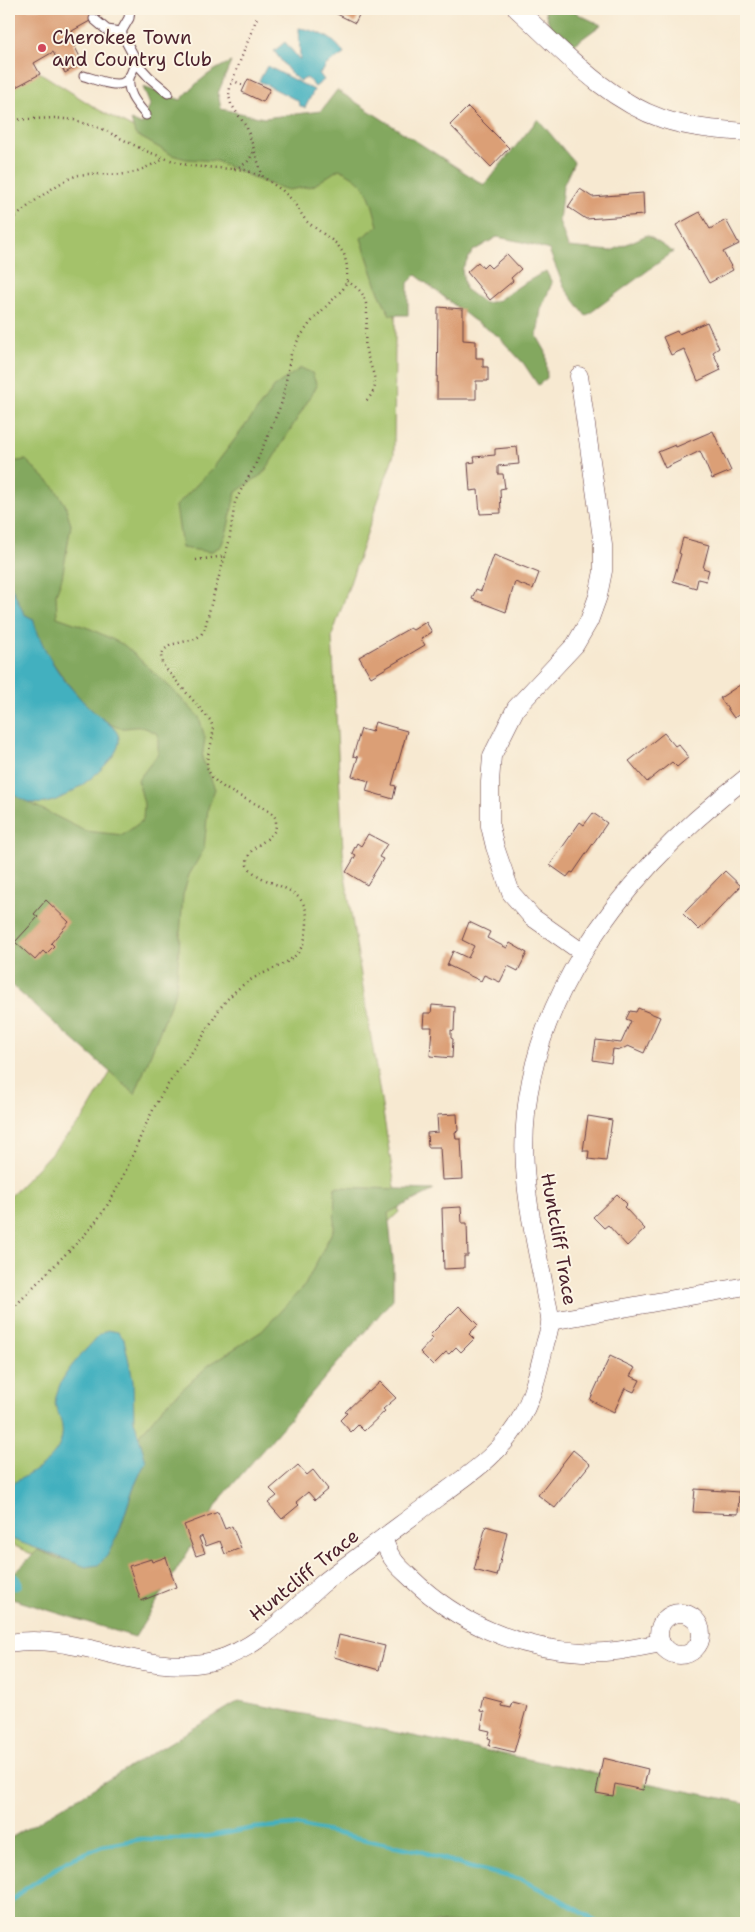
<svg xmlns="http://www.w3.org/2000/svg" width="755" height="1932" viewBox="0 0 755 1932" font-family="'Shantell Sans',sans-serif">
<rect width="100%" height="100%" fill="#fcf5e5"/>
<filter id="ink" filterUnits="userSpaceOnUse"><feTurbulence type="fractalNoise" baseFrequency=".02" numOctaves="2"/><feDisplacementMap in="SourceGraphic" scale="10" xChannelSelector="R" yChannelSelector="G"/><feConvolveMatrix kernelMatrix="1 2 1 2 8 2 1 2 1" color-interpolation-filters="sRGB"/></filter>
<filter id="wash" filterUnits="userSpaceOnUse"><feTurbulence type="fractalNoise" baseFrequency=".0096" numOctaves="4" result="noise"/><feDisplacementMap in="SourceGraphic" scale="20" xChannelSelector="R" yChannelSelector="G"/><feGaussianBlur stdDeviation="1.12" result="paint"/><feColorMatrix in="noise" values="0 0 0 0 0 0 0 0 0 0 0 0 0 0 0 0 0 1.4 0 .05"/><feComposite in="paint" operator="in"/></filter>
<g filter="url(#wash)">
<rect width="100%" height="100%" fill="#f7e9d1"/>
<path fill="#a4c26a" stroke="#77704a" d="M9,53L99,110L181,153L369,150L396,234L394,454L332,636L344,869L399,1212L161,1443L108,1564H51L9,1543V1198L83,1119L180,954L54,831L9,806Z"/>
<g fill="#83a85e" stroke="#666444">
<path d="M544,9H571L580,15L601,25L568,49L551,29Z"/>
<path d="M231,62L218,93L221,109L264,118L321,111L337,90L484,185L538,119L574,162L563,186L559,221L568,247L611,251L647,235L673,252L586,316L564,287L549,250L523,242L497,237L473,251L462,269L465,289L484,303L497,301L521,285L546,271L552,283L541,309L537,336L546,352L547,378L538,385L524,364L498,336L472,319L416,275L408,283V315H390L379,293L361,238L378,226C370,196 369,183 339,169L313,186L288,190L261,181L216,161L186,159L172,155L135,134L131,120L142,125L150,105L143,87L181,100C195,83 211,70 231,62Z"/>
<path d="M301,368L312,373L317,386L264,473L236,492L227,531L221,546L210,552L182,548L176,506L213,468L276,385Z"/>
<path d="M26,460L54,487L65,504L71,525L62,578L56,594L57,617L91,629L124,645L171,688L199,717L205,738L202,758L215,789L208,808L204,849L189,875L183,895L176,990L135,1094L9,983V789L16,796L85,831L123,835L143,820L144,804L138,780L158,754V734C152,732 146,727 140,727C132,726 124,730 117,727C90,719 50,663 39,638C36,632 35,625 33,619L24,614L11,586L9,581V462Z"/>
<path d="M335,1187L434,1190L388,1213L393,1259V1299L222,1497L135,1637L9,1598V1578L38,1550L60,1559L119,1532L133,1489L145,1461L138,1437L163,1407L209,1365L262,1331L305,1285L334,1228Z"/>
<path d="M239,1701L746,1803V1923H9V1839Z"/>
</g>
<g fill="#42b0bf" stroke="#466875">
<path d="M299,28C318,31 334,37 344,54L326,65L323,71L319,73L324,80L315,87L307,78L300,81L292,75L274,51L285,42L299,59H300Z"/>
<path d="M267,66L314,90L305,108L299,105L298,101L259,81Z"/>
<path d="M9,581L24,614L33,619C41,645 54,669 72,689C78,696 85,704 93,711C101,719 117,726 119,738C123,759 71,796 53,801C36,807 21,802 9,789Z"/>
<path d="M107,1330L118,1332L124,1339L133,1380L134,1420L146,1461L133,1489L119,1532L107,1556L98,1565L86,1567L9,1538V1485C30,1474 66,1457 62,1427C60,1408 50,1411 59,1387C65,1370 86,1350 98,1336Z"/>
</g>
<g fill="none" stroke-linecap="round" stroke-linejoin="round">
<path stroke="#42b0bf" stroke-width="4.5" d="M9,1904L25,1889L67,1861L102,1846L141,1839H185L210,1836L254,1828L296,1825L420,1851L468,1867L520,1879L554,1896L590,1917L597,1923"/>
<path stroke="#42b0bf" stroke-width="15" d="M9,1577L15,1583"/>
</g>
<g id="blocks">
<g fill="#db9f76">
<path d="M9,9H104L106,12L72,31L77,41L73,43L83,63L65,73L53,52L34,63L40,74L14,88L12,84L9,85Z"/>
<path d="M327,9H362L355,23Z"/>
<path d="M248,79L270,89L263,102L242,92Z"/>
<path d="M468,107L509,148L491,167L450,125Z"/>
<path d="M580,189L592,197L643,193L644,215L586,219L568,207Z"/>
<path d="M700,212L710,229L726,220L739,244L723,252L733,270L709,283L676,225Z"/>
<path d="M507,254L521,269L511,278L513,281L490,300L467,272L478,262L483,268L487,264L491,268Z"/>
<path d="M438,307L463,309V340L476,341V358H483V367H488V381H476V399H437Z"/>
<path d="M707,322L719,348L713,352L721,370L698,381L684,349L671,355L663,337L677,331L679,334Z"/>
<path d="M713,431L731,471L712,479L700,451L665,468L658,452L675,445L676,447Z"/>
<path d="M517,447L519,464L498,466V474H503L505,488L500,489L501,513L480,514L478,490L470,491L468,463L475,462L474,457L495,455V449Z"/>
<path d="M683,538L709,545L703,568L709,570L706,581L698,579L696,588L673,581L681,554L679,553Z"/>
<path d="M494,555L539,573L533,589L515,582L506,612L472,599L476,589L481,591Z"/>
<path d="M426,622L432,632L421,639L425,645L371,677L359,657L410,628L413,630Z"/>
<path d="M746,681V713L743,712L734,718L720,698Z"/>
<path d="M375,722L407,731L392,785L396,786L393,799L366,791L369,781L352,776L358,757L353,756L361,729L372,732Z"/>
<path d="M664,733L675,746L678,744L689,757L677,767L672,762L647,782L629,761Z"/>
<path d="M593,813L607,823L573,873L571,872L567,877L550,865L580,822L584,825Z"/>
<path d="M368,834L387,844L379,857L383,859L367,885L346,872L356,855L352,853L357,843L361,846Z"/>
<path d="M725,871L741,886L699,930L683,914Z"/>
<path d="M46,900L69,922L51,943L54,946L46,954L43,951L35,960L15,942L38,917L34,914Z"/>
<path d="M469,922L490,932L487,938L507,948L510,943L527,953L518,971L508,966L500,982L484,975L481,981L447,965L453,951L468,958L474,946L462,940Z"/>
<path d="M432,1005L455,1007L454,1031L451,1030V1038L453,1039L452,1058L430,1056L432,1027H423L424,1013H431Z"/>
<path d="M638,1008L660,1017L644,1053L628,1046L620,1050L613,1049L611,1063L593,1060L596,1040L621,1043L631,1021L626,1019L630,1011L636,1012Z"/>
<path d="M457,1114L458,1131L455,1132L456,1139H461L463,1179L442,1180L440,1147H428L427,1133L438,1132L437,1115Z"/>
<path d="M588,1116L612,1120L606,1161L588,1159L589,1151H583Z"/>
<path d="M617,1194L627,1204L624,1207L645,1229L627,1246L608,1225L604,1228L593,1217Z"/>
<path d="M461,1207L462,1223H467L468,1256H464V1268L444,1269L442,1208Z"/>
<path d="M459,1306L478,1325L469,1334L474,1339L461,1352L456,1347L449,1354L446,1352L433,1365L420,1352L433,1338L430,1335Z"/>
<path d="M610,1356L635,1368L630,1376L640,1380L634,1392L625,1388L614,1412L590,1400Z"/>
<path d="M380,1382L396,1398L383,1409L385,1411L364,1431L358,1425L351,1432L340,1420L347,1413L345,1412L367,1391L369,1392Z"/>
<path d="M573,1450L590,1464L555,1508L538,1495Z"/>
<path d="M298,1465L307,1475L313,1470L328,1489L315,1500L308,1492L296,1502L299,1505L282,1519L268,1503L277,1496L270,1489Z"/>
<path d="M695,1489L739,1492L738,1514L693,1512Z"/>
<path d="M218,1512L225,1529L232,1526L241,1548L225,1554L220,1541L206,1546L202,1536L199,1538L205,1553L196,1556L184,1525Z"/>
<path d="M486,1526L507,1532L497,1576L474,1570Z"/>
<path d="M166,1557L176,1587L141,1601L129,1566L151,1559L152,1562Z"/>
<path d="M339,1635L385,1646L379,1670L334,1657Z"/>
<path d="M483,1697L502,1702L501,1706L510,1708L512,1702L527,1706L514,1752L489,1746L491,1739L488,1738L490,1731L481,1729L484,1712L480,1711Z"/>
<path d="M603,1758L648,1769L643,1790L615,1784L613,1796L596,1793Z"/>
</g>
</g>
</g>
<g filter="url(#ink)">
<use href="#blocks" fill-opacity="0" stroke="#643d44" stroke-width="1"/>
<g fill="none" stroke-linecap="round" stroke-linejoin="round">
<defs>
<g id="service">
<path d="M94,19L107,30L121,32"/>
<path d="M121,32L139,66L149,77L168,93"/>
<path d="M121,32L129,18L130,9"/>
<path d="M84,76C95,79 117,89 126,81C132,76 134,66 136,59"/>
<path d="M129,77C127,94 136,103 146,115"/>
</g>
<g id="minor">
<path d="M517,9C561,49 604,99 663,119C690,128 718,130 746,132"/>
<path d="M579,376L603,545V571L598,596L589,621L575,645L516,708L492,756L490,782V826L495,847L511,893L532,917L583,953"/>
<path d="M551,1321L746,1286"/>
<path d="M383,1538C386,1545 388,1553 393,1559C397,1566 405,1572 411,1578C457,1623 518,1649 582,1652C609,1654 635,1648 661,1643"/>
<circle cx="680" cy="1634" r="21"/>
<path d="M9,1643C78,1631 144,1678 213,1661C258,1649 287,1615 321,1585C334,1574 349,1564 363,1553C388,1534 413,1516 438,1497C470,1474 505,1451 523,1414C534,1392 539,1368 545,1344C547,1336 551,1327 550,1318C549,1308 545,1296 544,1286C537,1251 529,1216 526,1181C509,1013 621,875 746,778"/>
</g>
</defs>
<use href="#service" stroke="#643d44" stroke-width="11"/>
<use href="#minor" stroke="#643d44" stroke-width="19"/>
<g stroke="#643d44" stroke-width="2.5" stroke-dasharray="1 4" stroke-linecap="butt">
<path d="M232,80L242,85"/>
<path d="M9,120L54,118L74,120L102,129L146,151L167,159L191,166L246,170L263,177"/>
<path d="M234,168C245,166 252,160 253,149"/>
<path d="M9,224C21,210 61,179 79,175C94,172 110,176 125,174C140,172 152,164 165,159"/>
<path d="M347,281C353,285 361,290 364,297C371,314 363,333 366,351C369,363 375,373 375,385C374,392 370,397 365,402"/>
<path d="M196,560L226,556"/>
<path d="M9,1312C23,1299 36,1283 51,1269C68,1251 88,1234 102,1213C125,1181 136,1142 154,1108C166,1084 184,1064 199,1042C207,1031 213,1018 221,1007C230,995 240,986 252,979C283,962 306,963 307,921C308,882 262,889 247,865C246,842 276,843 276,824C276,822 276,818 274,816C268,807 230,794 218,783C192,761 222,743 210,720L166,669L162,663L161,656L164,650L170,645L195,639L201,635L205,628L211,604L229,542L235,502L242,488L254,468L282,402L291,354L298,340L310,323L343,289L347,281V266L344,254L337,244L306,221L293,201L283,191L263,177L247,128L231,104L229,96L230,87L258,15"/>
</g>
<use href="#service" stroke="#fff" stroke-width="9"/>
<use href="#minor" stroke="#fff" stroke-width="18"/>
</g>
</g>
<circle fill="#d1495b" stroke="#fcf5e5" stroke-width="2" cx="42" cy="48" r="5"/>
<g text-anchor="middle" dominant-baseline="central" stroke-width="4" stroke-linejoin="round" paint-order="stroke">
<g font-size="19" fill="#4a1f2b" stroke="#fcf5e5" text-anchor="start">
<text x="52" y="37">Cherokee Town<tspan x="52" dy="22">and Country Club</tspan></text>
</g>
<g font-size="19" fill="#4a1f2b" stroke="#fcf5e5">
<text transform="translate(559 1239) rotate(80)">Huntcliff Trace</text>
<text transform="translate(304 1575) rotate(-39)">Huntcliff Trace</text>
</g>
</g>
<rect width="755" height="1932" fill="none" stroke="#fcf5e5" stroke-width="30"/>
</svg>
